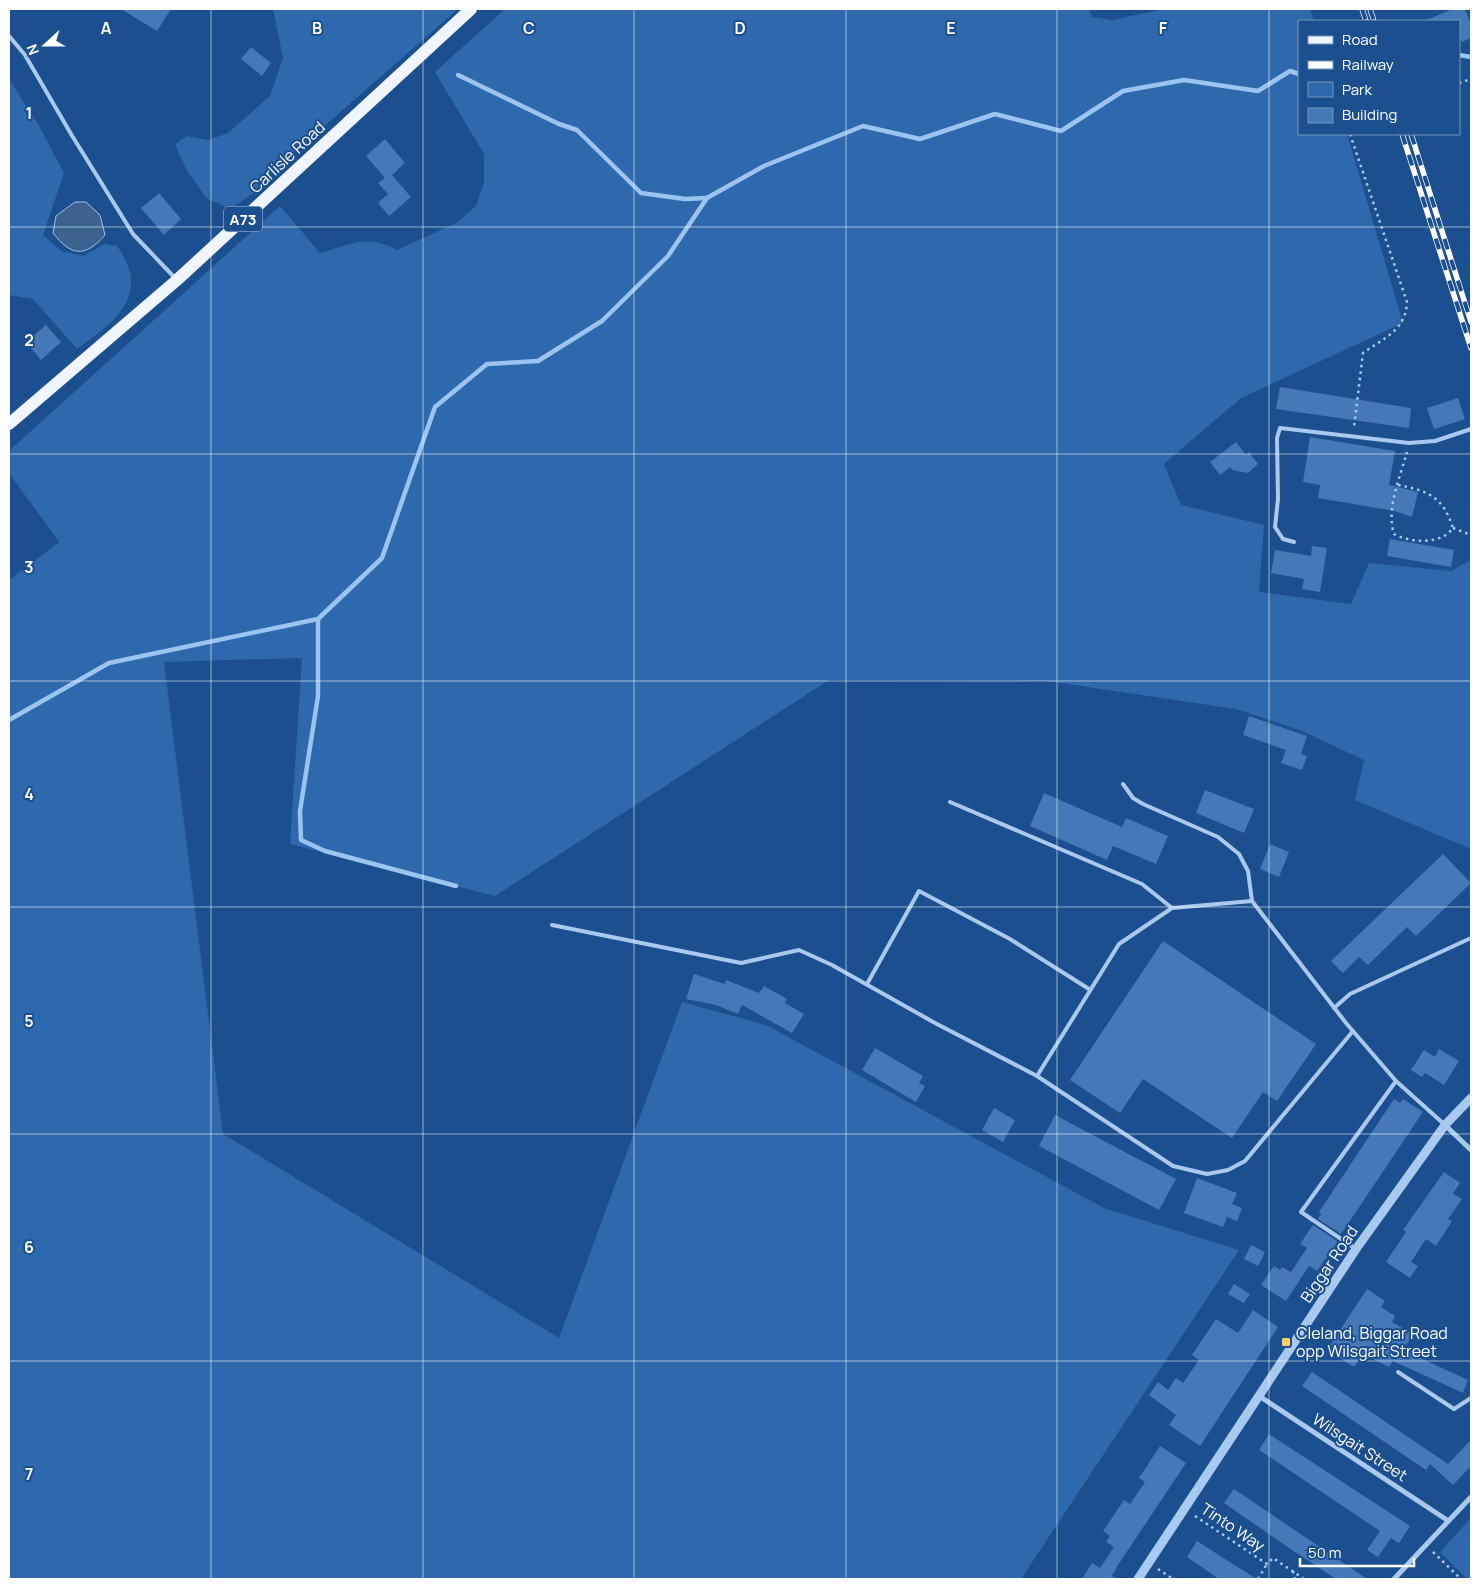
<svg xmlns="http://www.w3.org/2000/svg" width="1480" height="1588" viewBox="0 0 1480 1588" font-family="Manrope,sans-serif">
<rect width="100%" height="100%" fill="#1b4f8f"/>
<g fill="#2e69ad">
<path d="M273,9H458L281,164L254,193L230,209L206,198L185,167L175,144L187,136L208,140L228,133L270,96L283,58Z"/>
<path d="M505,9H1089L1092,17L1112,20L1165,9H1310L1314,21H1299V134H1347L1403,323L1241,398L1164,464L1181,505L1264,525L1259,592L1351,604L1369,563L1451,571L1471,560V849L1355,800L1364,760L1302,731L1236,709L1047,681L829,680L495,896L290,844L302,658L164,662L223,1134L559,1338L682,1002L766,1025L1104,1208L1239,1250L1021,1579H9V580L59,542L9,473V451L280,206L320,253C352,244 366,234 397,250L456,223L476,206L484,182V154L435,72Z"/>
<path d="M9,79L38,124L64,173L43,235L61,251L83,256L105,244L117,246C152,295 115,322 77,349L33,299L9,295Z"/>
<path d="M1471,1518V1579H1467L1440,1552Z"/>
</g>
<path fill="#3c6290" stroke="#9cc4f0" d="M75,202H86L100,215L105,235C85,258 71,256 53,233L56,216Z"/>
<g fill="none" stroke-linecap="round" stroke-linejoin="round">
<g stroke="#9cc4f0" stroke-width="4.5">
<path d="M1459,55L1471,57"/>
<path d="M458,75L559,124L577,130L641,193L685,199L707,198"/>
<path d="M318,619V696L300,811L301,840L325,851L456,886"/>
<path d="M9,720L109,663L318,619L382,558L435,407L487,364L538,361L602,321L668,256L707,198L764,166L863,126L920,139L995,114L1061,131L1123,91L1184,80L1258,91L1290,71L1299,74"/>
</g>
</g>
<g fill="#4478b7">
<path d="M121,9H171L157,31Z"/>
<path d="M1453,9H1465L1471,24V38L1462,42L1459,35V21H1424Z"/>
<path d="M251,47L271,63L262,76L241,59Z"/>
<path d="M385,139L405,163L392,175L411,197L389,216L378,203L388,194L378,183L385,178L366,156Z"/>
<path d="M159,193L181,219L164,235L141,208Z"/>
<path d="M46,325L61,342L41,360L26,342Z"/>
<path d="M1280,387L1411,408L1409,428L1276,409Z"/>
<path d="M1458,398L1465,419L1434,429L1427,408Z"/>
<path d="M1310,437L1395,451L1389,485L1418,492L1412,517L1395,511L1318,498L1320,485L1303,482Z"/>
<path d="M1236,442L1246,455L1249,452L1258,464L1248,473L1232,470L1230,467L1220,475L1210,462Z"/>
<path d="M1390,539L1454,550L1451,567L1387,556Z"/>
<path d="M1312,546L1327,548L1320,592L1302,589L1304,579L1271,573L1275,550L1311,556Z"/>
<path d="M1249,716L1307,736L1301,754L1307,756L1302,770L1281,763L1286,750L1243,735Z"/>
<path d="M1205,790L1254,809L1244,833L1196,813Z"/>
<path d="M1044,793L1122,827L1126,818L1168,836L1156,864L1113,846L1107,860L1030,826Z"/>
<path d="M1270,844L1289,852L1279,877L1260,869Z"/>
<path d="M1443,854L1471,883L1416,936L1407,927L1368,965L1359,957L1343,973L1331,961Z"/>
<path d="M1163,941L1316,1044L1277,1101L1263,1092L1232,1138L1143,1079L1120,1113L1070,1080Z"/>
<path d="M694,974L725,984L726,980L759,993L764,986L787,999L785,1003L804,1014L792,1033L742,1005L738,1014L716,1005L686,999Z"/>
<path d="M875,1048L923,1076L919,1083L925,1086L916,1102L862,1070Z"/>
<path d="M1439,1049L1459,1061L1444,1085L1425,1073L1422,1077L1411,1070L1424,1050L1435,1057Z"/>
<path d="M1394,1099L1400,1103L1403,1099L1423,1112L1341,1234L1318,1219L1321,1214L1319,1212Z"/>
<path d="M994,1108L1015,1120L1003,1142L982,1130Z"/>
<path d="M1055,1115L1176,1179L1159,1210L1039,1146Z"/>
<path d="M1444,1172L1460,1183L1453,1194L1462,1199L1448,1219L1452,1221L1436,1246L1426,1239L1411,1262L1418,1266L1410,1278L1386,1262L1406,1232L1403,1230Z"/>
<path d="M1197,1178L1237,1193L1232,1204L1242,1208L1237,1221L1227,1217L1223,1227L1184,1213Z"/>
<path d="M1313,1225L1337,1241L1336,1244L1317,1271L1309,1266L1286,1301L1261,1285L1274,1266L1280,1270L1282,1267L1291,1272L1307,1248L1300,1244Z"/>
<path d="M1251,1245L1265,1252L1258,1266L1244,1259Z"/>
<path d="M1234,1284L1250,1294L1244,1303L1228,1294Z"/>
<path d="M1367,1289L1385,1301L1381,1307L1395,1316L1392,1322L1413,1334L1403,1350L1468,1380L1463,1393L1393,1361L1389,1367L1363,1354L1354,1367L1327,1350Z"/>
<path d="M1253,1310L1278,1327L1200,1446L1169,1425L1176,1415L1149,1395L1158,1382L1168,1390L1176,1378L1183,1383L1199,1360L1192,1355L1216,1319L1238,1333Z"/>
<path d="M1312,1372L1448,1464L1471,1440V1466L1453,1485L1430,1464L1426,1470L1302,1386Z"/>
<path d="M1269,1434L1410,1526L1399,1543L1391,1538L1378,1557L1367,1550L1380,1531L1259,1450Z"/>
<path d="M1160,1446L1186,1463L1118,1565L1112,1576L1117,1579H1082L1092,1563L1100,1568L1114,1547L1106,1542L1110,1536L1103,1531L1124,1500L1130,1504L1145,1482L1139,1478Z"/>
<path d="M1234,1489L1274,1516L1367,1579H1336L1292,1550L1224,1503Z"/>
<path d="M1197,1541L1228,1561L1257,1579H1219L1187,1557Z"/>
</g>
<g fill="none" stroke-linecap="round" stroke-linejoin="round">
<g stroke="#a9c9ee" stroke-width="2.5" stroke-dasharray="2.5 4" stroke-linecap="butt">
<path d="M1459,83L1471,79"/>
<path d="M1350,134L1407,302C1406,330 1384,338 1363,353L1354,427"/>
<path d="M1398,485C1429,491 1443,497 1453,528C1441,545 1411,543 1394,534C1386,508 1400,478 1407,452"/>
<path d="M1453,528L1471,535"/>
<path d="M1195,1516L1267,1564L1273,1558L1304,1579"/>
<path d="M1433,1552L1461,1579"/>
<path d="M1158,1569L1173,1579"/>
<path d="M1293,1571L1295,1579"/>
<path d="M1258,1579L1267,1564"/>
</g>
<g stroke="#a9c9ee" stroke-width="4">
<path d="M9,36L25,55L71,134L133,234L175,278"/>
<path d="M1294,542L1283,539L1275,527L1278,499L1277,438L1280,428L1409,443L1435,441L1471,429"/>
<path d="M1123,784L1133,798L1143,804L1218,837L1239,854L1248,871L1252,901L1346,1023L1396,1081L1301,1212L1356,1249"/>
<path d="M950,802L1142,884L1172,908"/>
<path d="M1252,901L1172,908L1119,944L1037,1076L1173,1166L1207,1174L1228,1170L1245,1161L1353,1031"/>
<path d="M552,925L741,963L799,950L832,965L935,1023L1037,1076"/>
<path d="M867,984L919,891L1010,939L1089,989"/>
<path d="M1334,1008L1350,994L1471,938"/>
<path d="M1396,1081L1445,1125"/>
<path d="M1398,1372L1454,1409L1471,1398"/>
</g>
<g stroke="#a9c9ee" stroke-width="5">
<path d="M1445,1125L1471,1150"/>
<path d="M1259,1396L1447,1520"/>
<path d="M1394,1579L1471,1497"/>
</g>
<path stroke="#a9c9ee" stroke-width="9" d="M1138,1579L1356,1249L1445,1125L1471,1098"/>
<path stroke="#f0f6ff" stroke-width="12" d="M9,424L177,280L471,9"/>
<defs>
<g id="rail">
<path d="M1362,9L1366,21"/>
<path d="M1370,9L1374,21"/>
<path d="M1402,134L1471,348"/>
<path d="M1411,134L1471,322"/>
</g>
</defs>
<use href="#rail" stroke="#fff" stroke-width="5.5"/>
<use href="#rail" stroke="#1b4f8f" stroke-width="4" stroke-dasharray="11" stroke-linecap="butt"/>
</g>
<path fill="none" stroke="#fff" stroke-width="1" stroke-opacity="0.55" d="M211,9V1579M423,9V1579M634,9V1579M846,9V1579M1057,9V1579M1269,9V1579M9,227H1471M9,454H1471M9,681H1471M9,907H1471M9,1134H1471M9,1361H1471"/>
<rect fill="#ffd166" stroke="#1b4f8f" stroke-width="2" x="1281" y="1337" width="10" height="10" rx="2.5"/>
<g text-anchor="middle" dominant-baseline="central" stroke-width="4" stroke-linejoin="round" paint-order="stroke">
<rect fill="#1b4f8f" stroke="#bbcadd" stroke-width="1" x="224" y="206.5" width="38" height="25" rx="4"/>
<g font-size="15" font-weight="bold" fill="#fff">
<text x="243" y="219">A73</text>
</g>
<g font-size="16" fill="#fff" stroke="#1b4f8f">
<text transform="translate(287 157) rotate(-43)">Carlisle Road</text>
<text transform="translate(1329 1264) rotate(-56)">Biggar Road</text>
<text transform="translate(1360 1447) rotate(33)">Wilsgait Street</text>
<text transform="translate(1233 1527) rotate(34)">Tinto Way</text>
</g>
<g font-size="16" fill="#fff" stroke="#1b4f8f" text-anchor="start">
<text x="1296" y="1333">Cleland, Biggar Road<tspan x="1296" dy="18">opp Wilsgait Street</tspan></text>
</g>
</g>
<g font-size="16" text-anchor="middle" font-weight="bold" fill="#fff" stroke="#1b4f8f" stroke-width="4" stroke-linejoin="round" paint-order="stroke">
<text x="106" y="34">A</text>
<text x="317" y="34">B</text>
<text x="529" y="34">C</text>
<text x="740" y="34">D</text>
<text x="951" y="34">E</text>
<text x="1163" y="34">F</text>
<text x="29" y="119">1</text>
<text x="29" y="346">2</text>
<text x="29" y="573">3</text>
<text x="29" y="800">4</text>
<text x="29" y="1027">5</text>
<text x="29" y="1253">6</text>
<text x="29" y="1480">7</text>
</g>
<rect width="1480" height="1588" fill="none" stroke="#ffffff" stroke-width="20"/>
<rect x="1298" y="20" width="162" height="115" fill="#1b4f8f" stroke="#7695bc"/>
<rect x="1308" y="36" width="25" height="8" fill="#f0f6ff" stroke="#7695bc"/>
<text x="1342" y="45" font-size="15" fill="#ffffff">Road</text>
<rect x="1308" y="61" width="25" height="8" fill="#ffffff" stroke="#7695bc"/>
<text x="1342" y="70" font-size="15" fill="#ffffff">Railway</text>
<rect x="1308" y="82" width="25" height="15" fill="#2e69ad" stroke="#7695bc"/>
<text x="1342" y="95" font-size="15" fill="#ffffff">Park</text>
<rect x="1308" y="108" width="25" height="15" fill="#4478b7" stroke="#7695bc"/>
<text x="1342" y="120" font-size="15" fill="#ffffff">Building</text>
<g transform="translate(45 45) rotate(249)" stroke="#1b4f8f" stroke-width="4" paint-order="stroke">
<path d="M0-4L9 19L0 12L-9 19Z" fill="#ffffff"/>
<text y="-8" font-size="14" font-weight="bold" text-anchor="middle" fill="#ffffff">N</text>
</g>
<path d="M1300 1558v8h114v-8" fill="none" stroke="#ffffff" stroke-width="2.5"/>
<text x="1308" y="1558" font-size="15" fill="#ffffff" stroke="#1b4f8f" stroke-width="4" paint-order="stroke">50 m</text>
</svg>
